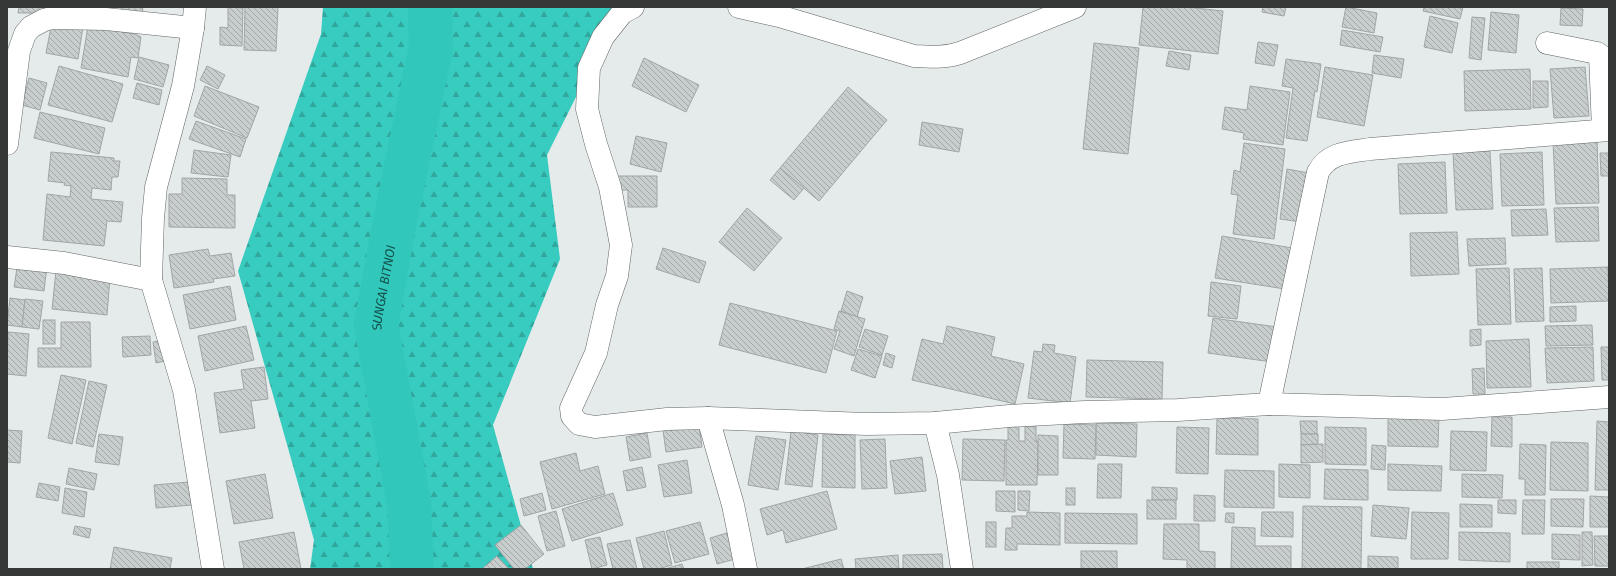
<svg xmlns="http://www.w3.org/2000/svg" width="1616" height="576" viewBox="0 0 1616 576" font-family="'Fira Sans',sans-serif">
<defs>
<pattern id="forest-firs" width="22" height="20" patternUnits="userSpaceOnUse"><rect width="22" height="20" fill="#38cbbf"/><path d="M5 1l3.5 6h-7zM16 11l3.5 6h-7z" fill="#30a69c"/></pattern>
<pattern id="building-back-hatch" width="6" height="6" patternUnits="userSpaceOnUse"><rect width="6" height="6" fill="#c8cecd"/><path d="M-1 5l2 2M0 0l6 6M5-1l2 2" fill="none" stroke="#a3a8a7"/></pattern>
</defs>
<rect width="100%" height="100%" fill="#e5ebea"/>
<path fill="url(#forest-firs)" d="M323,7H621L547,155L560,259L493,425L533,569H310L314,540L238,271L321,34Z"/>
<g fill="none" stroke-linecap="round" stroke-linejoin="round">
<path stroke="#32c7bb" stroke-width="44" id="s1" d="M412,569L409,503L376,325L395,221L431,47L430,7"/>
</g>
<g fill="url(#building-back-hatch)" stroke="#a0a5a5">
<path d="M19,7H77V13H18Z"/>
<path d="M121,7H143L142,15L121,11Z"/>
<path d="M228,7L243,8L242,46L220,45V27L228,28Z"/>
<path d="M245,7H278L276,51L244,50Z"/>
<path d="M1143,7H1186L1223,11L1218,54L1139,45Z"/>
<path d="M1263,7H1286L1284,16L1262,12Z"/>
<path d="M1346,7L1377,13L1374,33L1342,27Z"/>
<path d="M1424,7H1463L1460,19L1423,11Z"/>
<path d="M1561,8L1583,9L1582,26L1560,25Z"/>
<path d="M1491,12L1519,15L1516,53L1488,50Z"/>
<path d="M1430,16L1458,23L1452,53L1424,47Z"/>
<path d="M1472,17L1485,18L1481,60L1469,58Z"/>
<path d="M52,22L83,27L78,59L46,53Z"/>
<path d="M88,26L135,34L141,37L138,58L131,57L128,77L81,68Z"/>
<path d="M1342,30L1383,37L1380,52L1340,45Z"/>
<path d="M1258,42L1278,45L1274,66L1255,63Z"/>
<path d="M1094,43L1139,48L1128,154L1083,149Z"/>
<path d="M1169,51L1191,55L1189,70L1166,66Z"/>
<path d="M1374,55L1404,59L1401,78L1372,73Z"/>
<path d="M139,57L169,65L163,87L134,79Z"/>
<path d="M644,58L699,85L686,112L632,86Z"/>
<path d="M1286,59L1321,64L1317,92L1315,91L1307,141L1286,138L1293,88L1282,86Z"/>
<path d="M59,66L123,84L112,122L48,105Z"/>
<path d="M207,66L225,75L218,89L200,80Z"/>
<path d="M1325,67L1373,75L1364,126L1317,117Z"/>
<path d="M1585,67L1589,116L1554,118L1550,69Z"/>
<path d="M1530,69L1531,109L1465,111L1464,71Z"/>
<path d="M29,78L47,83L40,110L22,105Z"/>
<path d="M1533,81H1548V107L1533,108Z"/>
<path d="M137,83L162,90L159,105L133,98Z"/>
<path d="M205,86L259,107L247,138L194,116Z"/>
<path d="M1250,86L1290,92L1283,145L1243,139L1244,133L1222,129L1225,107L1247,110Z"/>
<path d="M848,87L887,120L819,201L780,168Z"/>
<path d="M40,112L105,128L99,154L34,138Z"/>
<path d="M196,121L246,139L240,157L189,139Z"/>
<path d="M922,122L963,129L959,152L919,145Z"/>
<path d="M636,136L667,143L661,172L630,164Z"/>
<path d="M1597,140L1599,203L1556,204L1553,142Z"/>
<path d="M1244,143L1285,149L1274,239L1233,234L1238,195L1231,194L1234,170L1240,172Z"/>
<path d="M194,150L231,155L228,177L191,173Z"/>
<path d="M1490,151L1493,209L1456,210L1453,152Z"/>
<path d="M51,152L114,158V161H120L118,177H112L111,190L92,188L91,199L123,202L121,222L107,221L104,246L43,240L47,194L70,197L71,186L64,185L65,183L48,181Z"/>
<path d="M1542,152L1544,205L1502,206L1500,154Z"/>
<path d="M1600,153H1609V176H1601Z"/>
<path d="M1445,162L1447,213L1400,214L1398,164Z"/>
<path d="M780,168L804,188L794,200L770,180Z"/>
<path d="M1287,169L1309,173L1301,222L1280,219Z"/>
<path d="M615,176H657V207H628V190H615Z"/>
<path d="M182,178L227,179V195H235V228L169,227V194H182Z"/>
<path d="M1598,207L1599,241L1556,242L1554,208Z"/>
<path d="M747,208L782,238L754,271L719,242Z"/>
<path d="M1546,209L1548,235L1512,236L1511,210Z"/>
<path d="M1457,232L1459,274L1411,276L1410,233Z"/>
<path d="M1222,236L1292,248L1285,289L1215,278Z"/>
<path d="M1505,238L1506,264L1469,266L1467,239Z"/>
<path d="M663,248L706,262L699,283L656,269Z"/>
<path d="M208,249L210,256L231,253L235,276L213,279L214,282L174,288L169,255Z"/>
<path d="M18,262L47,266L44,291L14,287Z"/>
<path d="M1608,267L1609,301L1551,303L1550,269Z"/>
<path d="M1509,268L1511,324L1478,325L1476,269Z"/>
<path d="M1542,268L1544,321L1516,322L1514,269Z"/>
<path d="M56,271L110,277L107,315L52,309Z"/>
<path d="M1211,282L1241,286L1237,319L1208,316Z"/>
<path d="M230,286L236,320L190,329L183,295Z"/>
<path d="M847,291L863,297L857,317L841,311Z"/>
<path d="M10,298L25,300L22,327L7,325Z"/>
<path d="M25,299L43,301L39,329L22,327Z"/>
<path d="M730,303L837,331L826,373L719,345Z"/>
<path d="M1576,306V321L1550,322V307Z"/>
<path d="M839,311L865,319L854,356L834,349L840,331L834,329Z"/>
<path d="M1213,318L1277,327L1272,362L1208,353Z"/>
<rect x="43" y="320" width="12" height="24"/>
<path d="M61,322H90L91,367H38V348H61Z"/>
<path d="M1592,325L1593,345L1546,346L1545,326Z"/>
<path d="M246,326L254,360L205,371L198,336Z"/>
<path d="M947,326L995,337L991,356L1024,364L1015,404L912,380L922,339L943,344Z"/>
<path d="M865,329L888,336L882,355L859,347Z"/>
<path d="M1481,329V345L1470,346V330Z"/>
<path d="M8,332L29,334L26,376L7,374Z"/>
<path d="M150,336L151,355L123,357L122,337Z"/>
<path d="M1529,339L1531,387L1487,388L1486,341Z"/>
<path d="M162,340L165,361L156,363L153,342Z"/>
<path d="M1043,344L1055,345L1054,353L1076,357L1070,403L1028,398L1034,351L1042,352Z"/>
<path d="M1593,347L1594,381L1547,383L1545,348Z"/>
<path d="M1601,347H1609V380H1602Z"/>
<path d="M858,349L882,356L875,378L851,370Z"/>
<path d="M886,353L895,356L892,368L883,365Z"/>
<path d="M1087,360L1163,362L1162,399L1086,397Z"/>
<path d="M264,367L268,399L251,401L255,428L220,433L214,393L244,389L241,370Z"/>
<path d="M1484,368L1485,394H1473L1472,369Z"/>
<path d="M61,375L86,380L72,444L48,438Z"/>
<path d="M89,381L107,385L93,447L76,443Z"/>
<path d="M1388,415H1439L1438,447L1388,446Z"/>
<path d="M1492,417H1512V447L1491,446Z"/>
<path d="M1217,418L1258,419V455L1216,454Z"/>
<path d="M1300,421H1317V434H1301Z"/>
<path d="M1597,421L1609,422V490H1595Z"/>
<path d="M1096,423L1137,424L1136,457L1096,455Z"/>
<path d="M1064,424L1096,425L1095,459L1063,458Z"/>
<path d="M699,425L702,447L666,452L663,430Z"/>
<path d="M1008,425H1019V441H1025V426H1036V441H1038L1037,485H1006V440H1008Z"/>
<path d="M1177,427L1209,428L1208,474L1176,473Z"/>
<path d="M1325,427L1366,428V465L1325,464Z"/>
<path d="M7,430L22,431L20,463L7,462Z"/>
<path d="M791,431L818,435L812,487L785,484Z"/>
<path d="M1451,431L1487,432L1486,471L1450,470Z"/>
<path d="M647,433L651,457L630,461L626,437Z"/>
<path d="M99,434L123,437L119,465L95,462Z"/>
<path d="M823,434L855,435V488L822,487Z"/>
<path d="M1301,434H1318V444L1301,445Z"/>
<path d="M1038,435L1058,436V475H1038Z"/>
<path d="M756,436L786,440L778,490L748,485Z"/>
<path d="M885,439L887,488L862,489L860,440Z"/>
<path d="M963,439L1005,440L1004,481L962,480Z"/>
<path d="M1551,442L1588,443V491L1550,490Z"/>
<path d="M1323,444V462L1301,463V445Z"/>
<path d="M1520,444L1546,445L1545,495H1525V479H1519Z"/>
<path d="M1372,445L1386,446L1385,470L1371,469Z"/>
<path d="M576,453L580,471L598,466L605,494L552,509L540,462Z"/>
<path d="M922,457L926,491L895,494L890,461Z"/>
<path d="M687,460L692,493L664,497L658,465Z"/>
<path d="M1098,464H1122L1121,498H1097Z"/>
<path d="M1279,464L1310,465V498L1279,497Z"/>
<path d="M1388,464L1442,466L1441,491L1388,490Z"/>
<path d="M642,467L646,487L627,491L623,471Z"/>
<path d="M69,468L97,474L94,490L66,484Z"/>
<path d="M1325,469L1368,470V500L1324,499Z"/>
<path d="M1225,470L1274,471V508L1224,507Z"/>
<path d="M265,474L273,518L234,524L226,481Z"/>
<path d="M1462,474L1503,475L1502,498L1462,497Z"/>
<path d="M189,482L192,505L156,508L154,485Z"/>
<path d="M39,483L60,487L58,501L36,497Z"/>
<path d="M1152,487L1177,488V500H1152Z"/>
<path d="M65,488L87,492L84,517L62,513Z"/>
<rect x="1066" y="488" width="9" height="17"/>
<path d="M827,491L837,529L786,543L783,530L767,535L760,509Z"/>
<path d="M996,491H1015V512L996,511Z"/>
<path d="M1018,491H1030L1029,511L1018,510Z"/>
<path d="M542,493L546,510L524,516L520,499Z"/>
<path d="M613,493L623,525L572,541L562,509Z"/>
<path d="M1194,495L1215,496V521H1194Z"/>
<path d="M1590,496L1609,497V527H1590Z"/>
<path d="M1551,499H1584L1583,527L1551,526Z"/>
<rect x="1147" y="500" width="29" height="19"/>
<path d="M1498,500H1516V514L1498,513Z"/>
<path d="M1523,500H1545L1544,534H1522Z"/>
<path d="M1460,504L1492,505V527H1460Z"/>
<path d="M1373,505L1409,508L1406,539L1371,536Z"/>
<path d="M1303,506L1362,507L1361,569H1302Z"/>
<path d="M556,511L565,546L547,551L538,516Z"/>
<path d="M1027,512L1060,513V545L1017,544V550H1005L1006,528H1012V516H1027Z"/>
<path d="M1262,512H1293V537L1261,536Z"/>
<path d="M1412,512L1449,513L1448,559H1411Z"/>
<path d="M1065,513L1137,514V544L1065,543Z"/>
<path d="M1226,513H1234V523L1225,522Z"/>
<path d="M700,522L709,554L675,563L666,531Z"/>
<rect x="986" y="522" width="10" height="25"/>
<path d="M1164,524H1199V551L1215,552V569H1187V560L1163,559Z"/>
<path d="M521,525L544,554L525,569H514L495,545Z"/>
<path d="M75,526L91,529L89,538L73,534Z"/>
<path d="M1232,527L1255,528V546H1291V569H1231Z"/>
<path d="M664,531L672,565L658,569H644L636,538Z"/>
<path d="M294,532L301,569H244L239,542Z"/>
<path d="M1459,532L1510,533V562L1459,560Z"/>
<path d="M1582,532H1592L1593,565L1582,566Z"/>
<path d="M727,533L735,559L717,564L710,538Z"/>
<path d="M1552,534L1580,535V560L1552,559Z"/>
<path d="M1594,536H1609V566H1595Z"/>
<path d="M600,537L607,565L592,569L585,540Z"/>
<path d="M630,540L637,569H613L607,544Z"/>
<path d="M114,547L172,558L170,569H110Z"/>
<rect x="1081" y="551" width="36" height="18"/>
<path d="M942,554L943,569H903V555Z"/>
<path d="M898,555L899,569H856L855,559Z"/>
<path d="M497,556L509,569H482Z"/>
<path d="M1368,556L1398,557V569H1368Z"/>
<path d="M841,559L844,569H802Z"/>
<rect x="1527" y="562" width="32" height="7"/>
<path d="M682,564L684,569H665Z"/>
</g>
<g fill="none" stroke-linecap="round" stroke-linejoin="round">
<defs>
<g id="street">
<path d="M195,7L193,28L183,86L156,187L153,218L151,280L184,390L213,569"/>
<path d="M633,7L622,13L603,37L589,68L587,109L596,144L610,187L621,245L617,276L607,305L596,353L571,408L572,416L579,424L595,427L667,419L708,418L866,424L935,423L1009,416L1085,412L1178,410L1269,404L1442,409L1609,397"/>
<path d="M739,7L779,16L914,56C930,57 945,58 960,53L1075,7"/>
<path d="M1547,43L1597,53L1600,55L1603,130"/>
<path d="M7,144L19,51L25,34L31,27L44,20L52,18L106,19L193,28"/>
<path d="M7,257L64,263L151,280"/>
<path d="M1269,404L1318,172C1329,152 1350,152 1370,149L1609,130"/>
<path d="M708,418L733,505L746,569"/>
<path d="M935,423L948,475L962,569"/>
</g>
</defs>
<use href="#street" stroke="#606665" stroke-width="23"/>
<use href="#street" stroke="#fff" stroke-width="22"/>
</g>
<g text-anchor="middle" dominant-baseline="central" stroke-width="3" stroke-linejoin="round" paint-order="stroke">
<g font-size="13" font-style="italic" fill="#14504b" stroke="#fff">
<text stroke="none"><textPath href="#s1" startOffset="285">SUNGAI BITNOI</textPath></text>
</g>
</g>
<rect width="1616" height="576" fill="none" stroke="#363838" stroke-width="16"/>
</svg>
